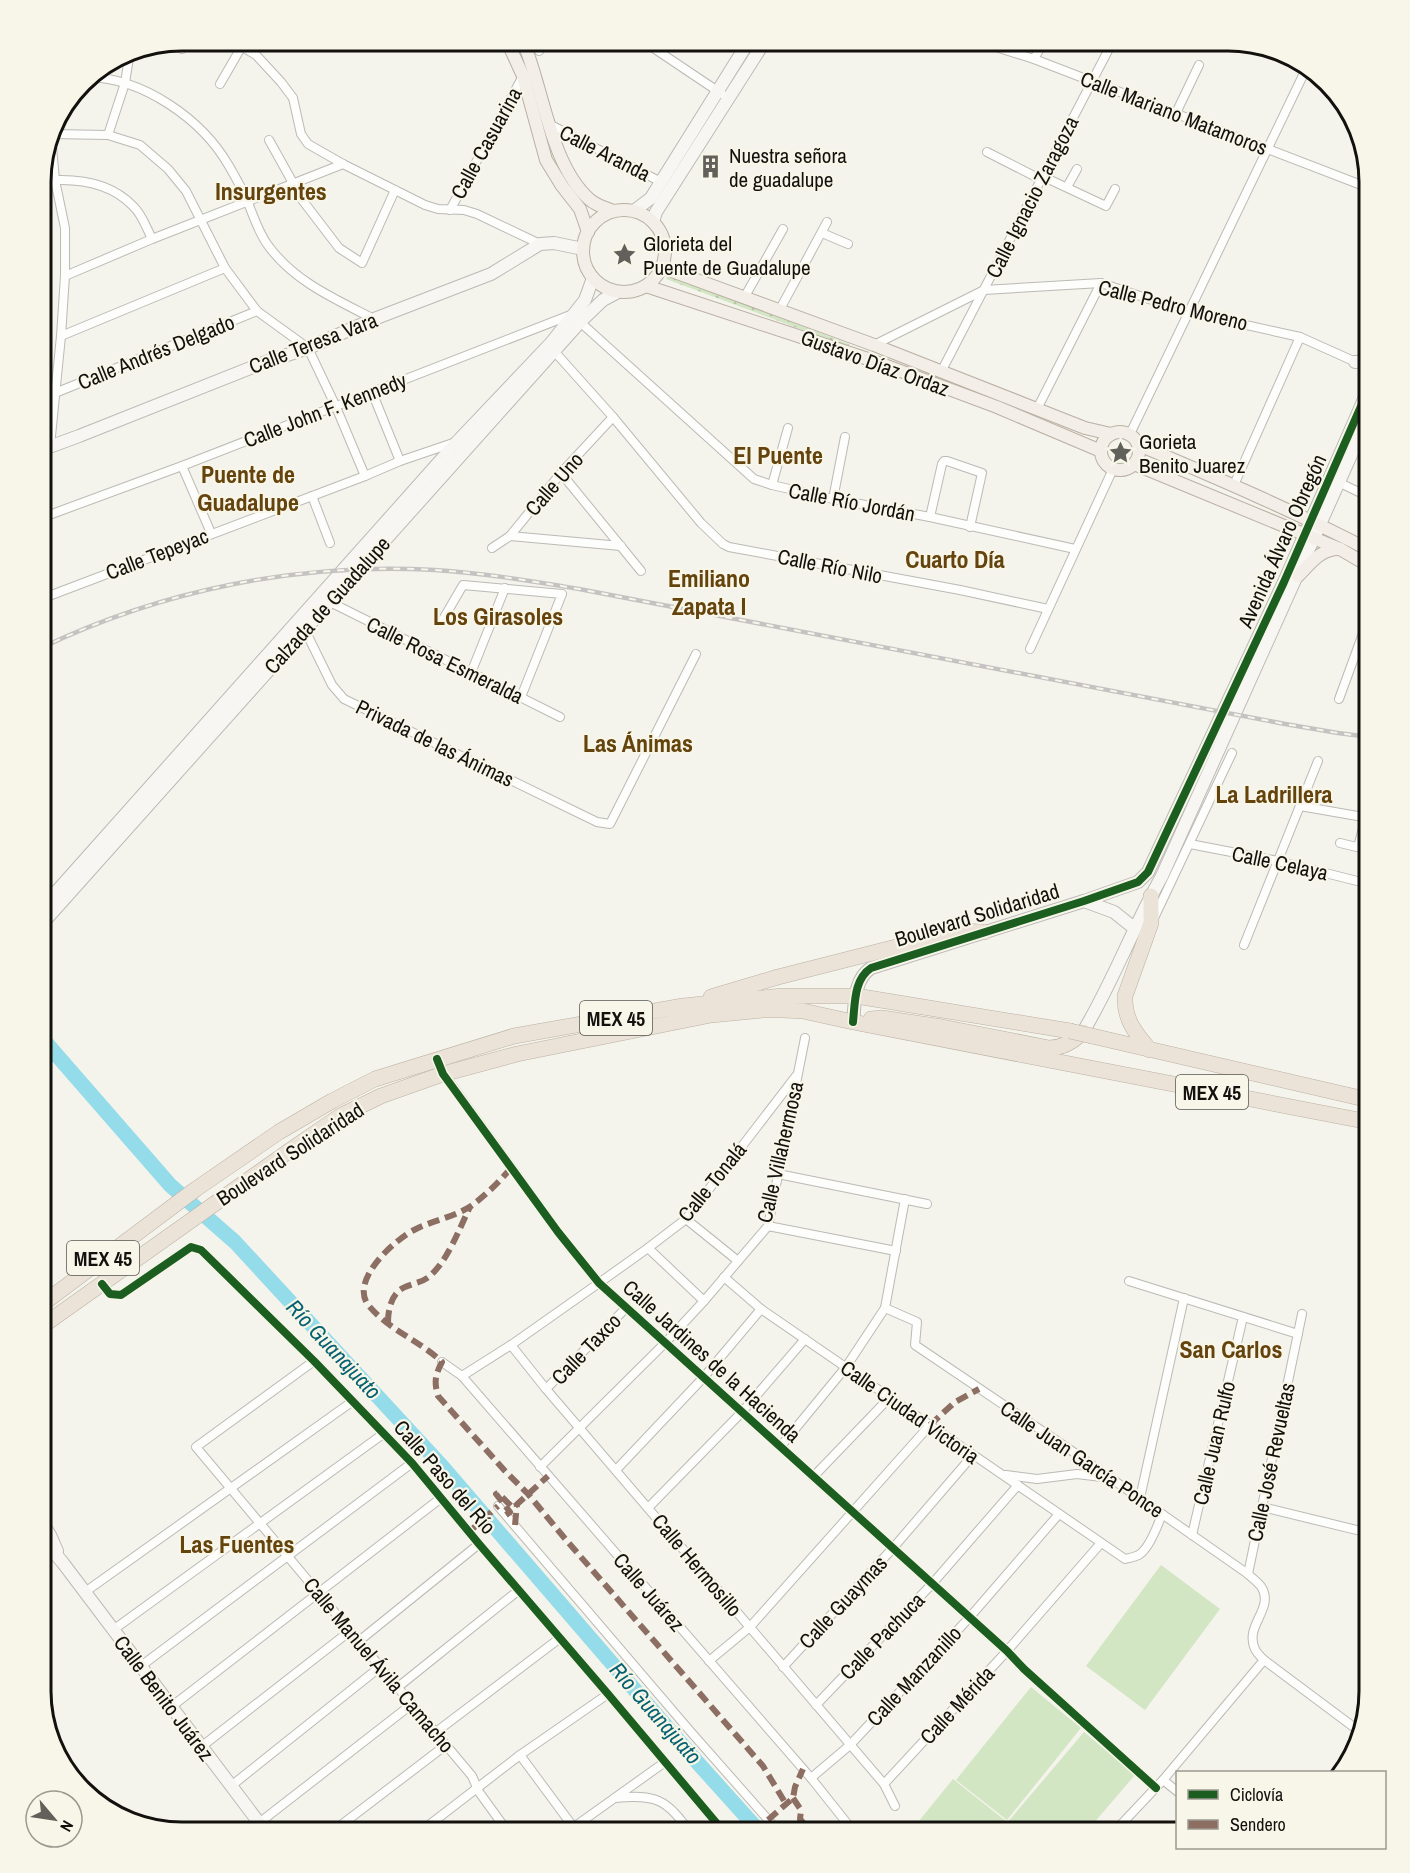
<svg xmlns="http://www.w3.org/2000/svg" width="1410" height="1873" viewBox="0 0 1410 1873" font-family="'Archivo Narrow',sans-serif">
<defs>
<pattern id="garden-dots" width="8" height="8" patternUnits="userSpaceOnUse" patternTransform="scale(1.5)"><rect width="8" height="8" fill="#d3e6c4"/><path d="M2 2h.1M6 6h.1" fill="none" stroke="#b4c4a7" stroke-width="1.8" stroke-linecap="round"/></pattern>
</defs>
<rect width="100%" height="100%" fill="#f4f3ec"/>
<path fill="url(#garden-dots)" d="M668,275L849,344L848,347L666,279Z"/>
<g fill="#d3e6c4">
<path d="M1161,1565L1220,1609L1145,1710L1086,1666Z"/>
<path d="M1031,1687L1081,1728L1007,1820L956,1780Z"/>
<path d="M1084,1732L1135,1775L1086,1832H1019L1007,1823Z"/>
<path d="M953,1779L1007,1822L998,1832H910Z"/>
</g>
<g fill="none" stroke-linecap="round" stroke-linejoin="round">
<path stroke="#94dce9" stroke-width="15" d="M41,1037L170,1185L235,1242L440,1464L697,1762L760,1832"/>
<defs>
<g id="street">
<path d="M232,41L256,55L281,82L293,98L301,134L308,144L343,164L425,205L438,209L464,210L477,214L540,244"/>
<path d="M643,41L722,94"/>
<path d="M977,41L1034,59L1369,188"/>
<path d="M173,42L182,49"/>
<path d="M539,51L546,41"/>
<path d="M1034,59L1044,41"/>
<path d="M88,77C143,78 202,119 229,166C236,178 243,190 248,203C254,217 258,231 267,244C293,281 335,299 374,319"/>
<path d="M220,84L242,46"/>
<path d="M1176,113L1199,65"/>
<path d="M549,124L661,182"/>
<path d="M51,134L108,135L140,145L168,169L186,191L225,268L257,311L308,348L336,407L365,476"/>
<path d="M108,135L125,83L130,51"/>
<path d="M269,140L293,183"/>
<path d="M987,152L1042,180"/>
<path d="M1044,177L1106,206L1115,189"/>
<path d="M55,180C83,179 113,185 133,206C142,214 147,229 152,239"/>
<path d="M290,184L339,248L362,263L395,190"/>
<path d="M1067,187L1077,169"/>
<path d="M450,210L523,76"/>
<path d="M822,233L848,244"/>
<path d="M65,276L152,239L343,164"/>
<path d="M744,298L783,229"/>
<path d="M779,311L827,222"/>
<path d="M580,322L754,479L772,485L833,499L930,517L1075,549"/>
<path d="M61,336L225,268"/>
<path d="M874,345L984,290L1101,283L1188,312L1300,337L1358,363"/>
<path d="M554,351L613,417L701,523L723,544L729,547L960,590L1048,609"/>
<path d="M941,372L1113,41"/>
<path d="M372,392L400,461"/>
<path d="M55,393L257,311"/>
<path d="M1037,409L1101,283"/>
<path d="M1130,434L1307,67"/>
<path d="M50,446L61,336L65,276V228L55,180L51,136"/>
<path d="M182,466L211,533"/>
<path d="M561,473L641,571"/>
<path d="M1336,481L1369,497"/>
<path d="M772,485L788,428"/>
<path d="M1234,485L1300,337"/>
<path d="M312,496L330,543"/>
<path d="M833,499L845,437"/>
<path d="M930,517L942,464L944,461H947L982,473L970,527"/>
<path d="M41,518L182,466L573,314"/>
<path d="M510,536L621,546"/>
<path d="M492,548L510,536L561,473L613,417"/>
<path d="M41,599L365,476L400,461L456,442"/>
<path d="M330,602L560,717"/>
<path d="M442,621L463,585L562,594L521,697"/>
<path d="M303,626L332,685L344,699L597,822L610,824L696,654"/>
<path d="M1030,649L1113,469"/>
<path d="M471,673L505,588"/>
<path d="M1339,699L1369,617"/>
<path d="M1300,806L1369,818"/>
<path d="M1340,843L1369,850"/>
<path d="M1190,844L1278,861L1369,884"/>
<path d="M1358,847L1366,817"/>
<path d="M1154,918L1232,753"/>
<path d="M1244,945L1318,761"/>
<path d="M443,1073L558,1232L599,1283L1007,1651L1024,1669L1156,1788"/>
<path d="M778,1174L927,1204"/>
<path d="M686,1219L738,1261"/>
<path d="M768,1226L896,1251"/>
<path d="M648,1248L704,1301"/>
<path d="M724,1277L761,1309L1125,1559C1129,1558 1136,1557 1140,1554C1150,1547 1158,1525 1162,1514"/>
<path d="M1129,1281L1298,1334"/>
<path d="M102,1284L110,1294L121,1295L191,1247L201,1250L314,1361L412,1463L479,1544L608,1694L724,1832"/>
<path d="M885,1308L917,1322L915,1345L1066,1447L1248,1574C1253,1579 1259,1583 1262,1588C1274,1609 1244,1626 1255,1649C1256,1652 1261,1657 1264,1660L1359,1731"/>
<path d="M511,1345L546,1389L884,1784L895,1806"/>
<path d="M314,1361L196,1447L472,1776L479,1792L508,1832"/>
<path d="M442,1362L462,1376L811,1778L850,1827L852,1832"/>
<path d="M462,1376L511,1345L599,1283L648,1248L686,1219L796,1076"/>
<path d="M546,1389L626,1308"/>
<path d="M781,1446L846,1367L885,1308L905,1199"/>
<path d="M540,1467L665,1343L704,1301L768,1226L805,1038"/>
<path d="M616,1470L703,1378L761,1309"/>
<path d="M1006,1475L1037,1479L1077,1474L1110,1478"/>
<path d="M813,1477L890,1397"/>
<path d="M1140,1498L1184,1298"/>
<path d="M498,1506L690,1731L779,1832"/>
<path d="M1262,1507L1369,1533"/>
<path d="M648,1508L742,1412L805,1339"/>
<path d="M1192,1535L1243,1317"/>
<path d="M1248,1574L1302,1314"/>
<path d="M85,1592L353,1401"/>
<path d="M113,1630L383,1434"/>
<path d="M359,1641L479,1544"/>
<path d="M709,1661L750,1627L930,1425"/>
<path d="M141,1666L412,1463"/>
<path d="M783,1667L893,1548L973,1455"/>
<path d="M398,1687L519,1590"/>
<path d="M816,1705L932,1584L1018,1485"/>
<path d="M171,1707L441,1498"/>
<path d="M436,1732L560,1638"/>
<path d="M201,1747L350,1631"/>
<path d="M520,1755L577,1832"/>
<path d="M811,1778L850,1745L969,1618L1059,1514"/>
<path d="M1163,1780L1178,1792"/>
<path d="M884,1784L1007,1651L1101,1543"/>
<path d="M231,1786L380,1667"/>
<path d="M615,1798C656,1794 666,1799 690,1832"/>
<path d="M259,1823L412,1704"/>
<path d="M332,1832L446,1745"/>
<path d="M420,1832L520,1755L608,1694"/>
<path d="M567,1832L665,1762"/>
<path d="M1114,1832L1163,1780L1264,1660"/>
</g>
<g id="secondary">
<path d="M634,211L651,198L749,41"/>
<path d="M653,222L656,212L765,41"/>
<path d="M1355,362L1369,361"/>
<path d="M41,450L79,436L263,363L308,348L374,319L491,274L540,244L554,243L583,249"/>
<path d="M1084,901L1114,912L1134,928"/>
<path d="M41,909L457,442L551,343L585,300L593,278"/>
<path d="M41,925L580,322L603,300L618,292"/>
<path d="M853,1022C855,1003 854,979 871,968L1084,901L1138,882L1148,872L1284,582L1369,388"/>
<path d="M1083,1032C1113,982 1133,927 1162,876L1369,415"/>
<path d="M41,1521L50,1535L57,1551"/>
<path d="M41,1537L63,1563L266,1832"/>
</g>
<g id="primary">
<path d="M507,41L523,76L546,160L562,186L580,209L588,232"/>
<path d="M523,41C543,88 550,164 589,199C595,205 605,208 614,211"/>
<circle cx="624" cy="251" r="41"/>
<path d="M661,267L874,345L1085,428L1111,434"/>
<path d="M646,286L871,360L997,407L1101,451"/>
<circle cx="1120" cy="451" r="19"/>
<path d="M1139,445C1217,478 1294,511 1369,550"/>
<path d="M1134,464L1340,549L1369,566"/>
<path d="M1298,576C1310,564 1321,548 1340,549"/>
</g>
<g id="highway">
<path d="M711,997L778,977L959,931L985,932"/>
<path d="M871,1019L882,1018L942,1027L1049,1048C1063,1048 1073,1042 1083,1032"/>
<path d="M1092,1036L1369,1100"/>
<path d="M1150,1050C1135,1033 1124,1019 1125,996L1151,923V896"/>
<path d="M41,1305L196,1189L279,1132L332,1101L375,1079L514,1036L683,1006L782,996H856L1070,1031"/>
<path d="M41,1327L289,1151L340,1116L381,1096L443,1074L517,1054L711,1015L763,1010H783L803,1011L853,1022L1369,1122"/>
</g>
</defs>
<use href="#street" stroke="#bbbab5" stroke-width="10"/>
<use href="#secondary" stroke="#bbbab5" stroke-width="14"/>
<use href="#primary" stroke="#bab0a3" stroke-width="14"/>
<use href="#highway" stroke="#bab0a3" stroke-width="16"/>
<use href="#street" stroke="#fdfdfc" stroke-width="8"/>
<use href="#secondary" stroke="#f8f6f2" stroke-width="12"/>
<use href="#primary" stroke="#f3eee8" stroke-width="12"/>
<use href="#highway" stroke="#ece3d8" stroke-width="15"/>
<defs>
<path id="rail" d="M41,648C162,590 300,562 435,570C483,573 531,581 579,589L1285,724L1338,733L1369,737"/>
</defs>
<use href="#rail" stroke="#c4c3c2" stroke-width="4.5"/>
<use href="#rail" stroke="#f8f6e8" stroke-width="2" stroke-dasharray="7" stroke-linecap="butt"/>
<defs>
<path id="highway-bridge" d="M1070,1031L1092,1036"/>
</defs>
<use href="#highway-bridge" stroke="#bab0a3" stroke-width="16" stroke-linecap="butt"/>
<use href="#highway-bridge" stroke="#ece3d8" stroke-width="15"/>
<g stroke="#8d6e63" stroke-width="6" stroke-dasharray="12 6" stroke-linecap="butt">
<path d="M511,1168C499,1182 486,1195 471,1206C454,1217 434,1220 416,1229C395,1239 348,1281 369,1306C389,1330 420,1341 442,1362C435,1375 434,1382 438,1396L505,1471L528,1494L567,1541L763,1766L786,1804"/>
<path d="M388,1322C388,1309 392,1292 405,1287C414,1283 424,1282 431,1275C449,1258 459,1229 470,1207"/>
<path d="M930,1425L955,1402L979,1389"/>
<path d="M506,1515L510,1512L496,1494L498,1493L513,1508L548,1476"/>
<path d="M515,1525L517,1504"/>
<path d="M469,1532L498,1506"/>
<path d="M793,1798L801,1810L800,1819L811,1832"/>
<path d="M768,1820L793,1798L795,1787L803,1769"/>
</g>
<defs>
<g id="cycleway">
<path d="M853,1022C855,1003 854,979 871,968L1084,901L1138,882L1148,872L1284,582L1369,388"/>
<path d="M437,1059L443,1074L558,1232L599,1283L1007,1651L1024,1669L1156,1788"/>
<path d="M102,1284L110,1294L121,1295L191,1247L201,1250L314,1361L412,1463L479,1544L608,1694L724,1832"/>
</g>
</defs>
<use href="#cycleway" stroke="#f8f6e8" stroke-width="11"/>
<use href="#cycleway" stroke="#1b5e20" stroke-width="8"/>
</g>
<defs>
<symbol id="building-bare" viewBox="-9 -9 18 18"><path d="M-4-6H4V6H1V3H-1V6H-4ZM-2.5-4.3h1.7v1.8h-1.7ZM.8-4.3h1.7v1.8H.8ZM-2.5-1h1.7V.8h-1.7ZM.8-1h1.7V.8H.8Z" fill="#61605b" stroke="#f8f6e8" stroke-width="2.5" paint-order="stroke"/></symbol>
<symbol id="sight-bare" viewBox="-9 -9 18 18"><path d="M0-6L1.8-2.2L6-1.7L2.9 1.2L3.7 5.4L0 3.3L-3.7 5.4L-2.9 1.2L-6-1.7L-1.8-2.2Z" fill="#61605b" stroke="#f8f6e8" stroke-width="2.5" paint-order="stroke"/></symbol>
</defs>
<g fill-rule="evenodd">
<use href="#building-bare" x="694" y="150" width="33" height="33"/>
<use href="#sight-bare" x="608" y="238" width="33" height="33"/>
<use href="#sight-bare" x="1104" y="436" width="33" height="33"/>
</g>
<g text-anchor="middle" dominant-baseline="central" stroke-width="4.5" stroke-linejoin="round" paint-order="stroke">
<g fill="#f8f6e8" stroke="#57564f" stroke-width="1.5">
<rect x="580" y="1001" width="72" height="34" rx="4.5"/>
<rect x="1176" y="1075" width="72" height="34" rx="4.5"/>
<rect x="67" y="1241" width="72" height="34" rx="4.5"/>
</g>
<g font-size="20" font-weight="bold" fill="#12110d">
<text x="616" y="1018">MEX 45</text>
<text x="1212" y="1092">MEX 45</text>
<text x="103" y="1258">MEX 45</text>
</g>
<g font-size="21" fill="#12110d" stroke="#f8f6e8">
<text transform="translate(1174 113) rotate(21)">Calle Mariano Matamoros</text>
<text transform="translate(486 143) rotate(-61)">Calle Casuarina</text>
<text transform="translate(605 153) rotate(27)">Calle Aranda</text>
<text transform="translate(1032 197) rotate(-63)">Calle Ignacio Zaragoza</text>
<text transform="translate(1173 305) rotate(14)">Calle Pedro Moreno</text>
<text transform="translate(313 343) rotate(-21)">Calle Teresa Vara</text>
<text transform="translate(156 352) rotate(-22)">Calle Andrés Delgado</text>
<text transform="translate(875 363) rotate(20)">Gustavo Díaz Ordaz</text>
<text transform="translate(325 410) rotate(-21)">Calle John F. Kennedy</text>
<text transform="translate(554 484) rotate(-49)">Calle Uno</text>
<text transform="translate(852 502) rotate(11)">Calle Río Jordán</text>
<text transform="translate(1282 541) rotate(-66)">Avenida Álvaro Obregón</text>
<text transform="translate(157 554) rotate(-21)">Calle Tepeyac</text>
<text transform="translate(830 566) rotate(11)">Calle Río Nilo</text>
<text transform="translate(327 605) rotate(-48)">Calzada de Guadalupe</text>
<text transform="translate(445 660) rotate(26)">Calle Rosa Esmeralda</text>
<text transform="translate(435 743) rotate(26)">Privada de las Ánimas</text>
<text transform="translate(1280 863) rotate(12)">Calle Celaya</text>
<text transform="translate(977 915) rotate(-17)">Boulevard Solidaridad</text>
<text transform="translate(780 1152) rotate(-77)">Calle Villahermosa</text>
<text transform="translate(290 1154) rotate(-33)">Boulevard Solidaridad</text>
<text transform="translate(712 1182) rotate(-51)">Calle Tonalá</text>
<text transform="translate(586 1349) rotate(-46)">Calle Taxco</text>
<text transform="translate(712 1361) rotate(42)">Calle Jardines de la Hacienda</text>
<text transform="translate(910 1412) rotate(35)">Calle Ciudad Victoria</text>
<text transform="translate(1214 1443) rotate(-77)">Calle Juan Rulfo</text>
<text transform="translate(1082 1459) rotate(34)">Calle Juan García Ponce</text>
<text transform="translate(1271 1462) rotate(-78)">Calle José Revueltas</text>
<text transform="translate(445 1477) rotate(49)">Calle Paso del Río</text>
<text transform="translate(697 1565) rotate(50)">Calle Hermosillo</text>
<text transform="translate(649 1592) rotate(49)">Calle Juárez</text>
<text transform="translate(843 1602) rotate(-47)">Calle Guaymas</text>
<text transform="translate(882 1636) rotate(-46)">Calle Pachuca</text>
<text transform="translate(379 1665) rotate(50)">Calle Manuel Ávila Camacho</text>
<text transform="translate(914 1676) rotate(-47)">Calle Manzanillo</text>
<text transform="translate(164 1698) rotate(53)">Calle Benito Juárez</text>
<text transform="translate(957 1705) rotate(-47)">Calle Mérida</text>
</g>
<g font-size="21" fill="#12110d" stroke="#f8f6e8" text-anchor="start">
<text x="729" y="155">Nuestra señora<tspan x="729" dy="24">de guadalupe</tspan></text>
<text x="643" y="243">Glorieta del<tspan x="643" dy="24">Puente de Guadalupe</tspan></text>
<text x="1139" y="441">Gorieta<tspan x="1139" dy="24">Benito Juarez</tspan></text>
</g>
<g font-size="22" font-style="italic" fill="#056171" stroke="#f8f6e8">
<text transform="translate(334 1349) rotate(47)">Río Guanajuato</text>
<text transform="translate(656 1713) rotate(49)">Río Guanajuato</text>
</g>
<g font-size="24" font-weight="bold" fill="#64430d" stroke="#f8f6e8">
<text x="271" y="191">Insurgentes</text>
<text x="778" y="455">El Puente</text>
<text x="248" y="474">Puente de<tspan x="248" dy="28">Guadalupe</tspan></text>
<text x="955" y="559">Cuarto Día</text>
<text x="709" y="578">Emiliano<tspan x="709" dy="28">Zapata I</tspan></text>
<text x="498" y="616">Los Girasoles</text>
<text x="638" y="743">Las Ánimas</text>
<text x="1274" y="794">La Ladrillera</text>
<text x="1231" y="1349">San Carlos</text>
<text x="237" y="1544">Las Fuentes</text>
</g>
</g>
<path d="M0 0H1410V1873H0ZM182 51H1228A131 131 0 0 1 1359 182V1691A131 131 0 0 1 1228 1822H182A131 131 0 0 1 51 1691V182A131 131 0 0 1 182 51Z" fill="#f8f6e8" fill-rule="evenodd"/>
<path fill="none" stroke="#12110d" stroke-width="3" d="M182 51H1228A131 131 0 0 1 1359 182V1691A131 131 0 0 1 1228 1822H182A131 131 0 0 1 51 1691V182A131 131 0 0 1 182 51Z"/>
<rect x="1176" y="1771" width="210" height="78" fill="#f8f6e8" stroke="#9c9a90" stroke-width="1.5"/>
<rect x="1188" y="1790" width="30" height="9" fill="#1b5e20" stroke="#9c9a90" stroke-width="1.5"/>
<text x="1230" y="1801" font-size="18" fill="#12110d">Ciclovía</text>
<rect x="1188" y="1820" width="30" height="9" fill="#8d6e63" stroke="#9c9a90" stroke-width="1.5"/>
<text x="1230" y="1831" font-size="18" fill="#12110d">Sendero</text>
<g transform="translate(54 1819) rotate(119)"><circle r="28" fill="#f8f6e8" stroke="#9c9a90" stroke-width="1.5"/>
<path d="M0-4.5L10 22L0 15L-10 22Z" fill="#61605b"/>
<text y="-9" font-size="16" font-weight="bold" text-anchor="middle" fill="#12110d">N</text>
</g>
</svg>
